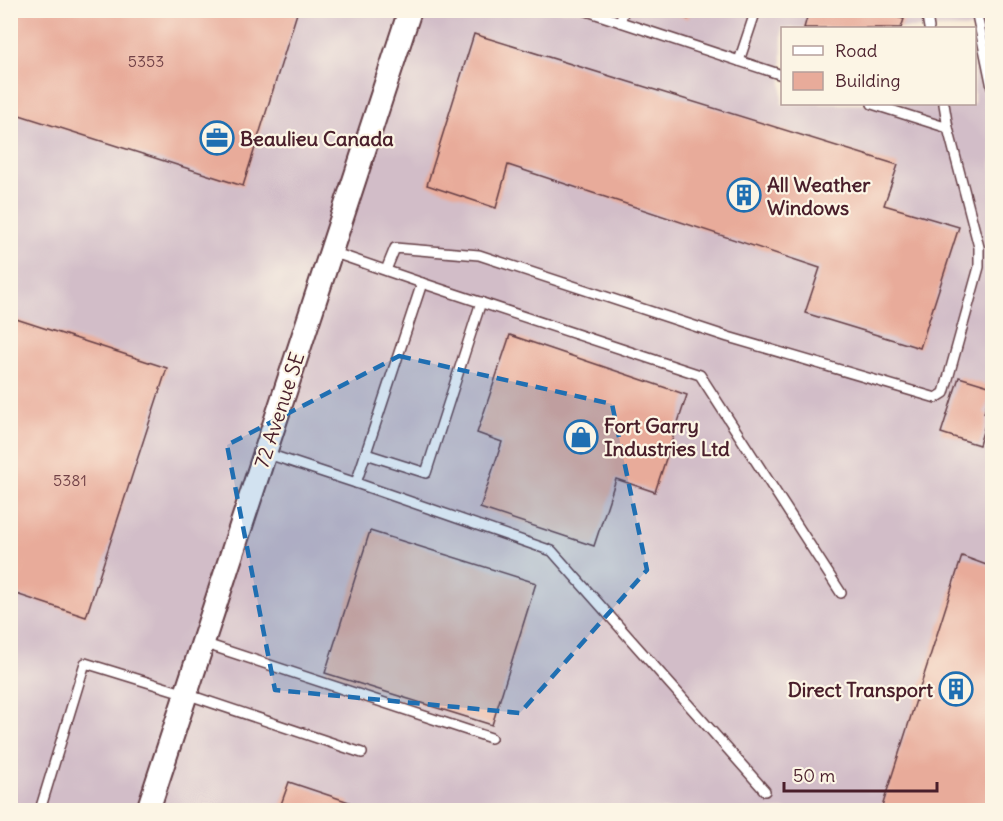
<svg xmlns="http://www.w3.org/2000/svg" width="1003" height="821" viewBox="0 0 1003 821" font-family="Delius,sans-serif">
<rect width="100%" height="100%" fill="#fcf5e5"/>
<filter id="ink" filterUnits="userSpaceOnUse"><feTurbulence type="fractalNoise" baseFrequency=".0167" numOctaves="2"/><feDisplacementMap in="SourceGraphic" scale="12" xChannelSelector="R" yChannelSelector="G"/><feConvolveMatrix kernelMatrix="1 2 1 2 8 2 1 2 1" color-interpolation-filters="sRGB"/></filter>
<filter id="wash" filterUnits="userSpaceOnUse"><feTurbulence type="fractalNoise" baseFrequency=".008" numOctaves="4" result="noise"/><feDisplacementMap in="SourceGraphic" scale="24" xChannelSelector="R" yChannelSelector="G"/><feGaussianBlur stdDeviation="1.35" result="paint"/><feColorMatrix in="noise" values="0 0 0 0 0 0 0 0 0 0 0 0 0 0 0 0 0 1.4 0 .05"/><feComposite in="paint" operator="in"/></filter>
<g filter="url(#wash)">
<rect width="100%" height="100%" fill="#f8e9d3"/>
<path fill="#d2bdc8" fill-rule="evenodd" d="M10,11H992V810H11ZM782,28H974V104H782Z"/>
<g id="blocks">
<g fill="#e8ab9a">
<path d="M10,10H298L243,186L10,112Z"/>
<path d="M664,10H691L688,19Z"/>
<path d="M809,10H890L889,15L904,19L901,28H804Z"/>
<path d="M474,34L898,165L884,205L959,227L920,348L805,313L820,268L508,165L496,208L427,185Z"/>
<path d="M10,317L167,368L86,617L10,592Z"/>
<path d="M510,335L687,395L655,492L616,479L594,546L480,508L502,442L477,433Z"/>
<path d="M959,377L992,387L984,413L988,415L979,445L941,433Z"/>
<path d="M370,531L536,583L492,725L325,673Z"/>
<path d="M962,556L992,567V810H881Z"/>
<path d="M289,782L349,802L346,810H279Z"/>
</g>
</g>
</g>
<g filter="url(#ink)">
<use href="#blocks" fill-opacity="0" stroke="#643d44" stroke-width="1.5"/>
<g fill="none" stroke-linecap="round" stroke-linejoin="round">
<defs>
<g id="service">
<path d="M584,10L782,75"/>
<path d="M926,10L929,28"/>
<path d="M976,10L992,87"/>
<path d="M620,22L624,10"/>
<path d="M739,61L756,10"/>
<path d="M872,104L948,128L944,104"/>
<path d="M386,270L395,248L479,255L728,337L936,398L944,393L979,267V247L948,128"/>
<path d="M422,283L700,375L841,593"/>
<path d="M265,453L356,483L422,283L332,252"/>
<path d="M366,454L426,473L481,302"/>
<path d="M356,483L552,551L765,791"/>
<path d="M203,643L491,738"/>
<path d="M40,810L85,663L186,694L362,753"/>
</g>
<path id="tertiary" d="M148,810L410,10"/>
</defs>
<use href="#service" stroke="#643d44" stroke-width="12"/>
<use href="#tertiary" stroke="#643d44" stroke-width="26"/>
<use href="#service" stroke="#fff" stroke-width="9"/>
<use href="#tertiary" stroke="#fff" stroke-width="22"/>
</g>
</g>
<path fill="#1f6fb2" fill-opacity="0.2" stroke="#1f6fb2" stroke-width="4.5" stroke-dasharray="12 8" stroke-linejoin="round" d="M399,356L612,404L647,570L520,713L275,690L227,445Z"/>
<defs>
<symbol id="office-ring" viewBox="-11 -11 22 22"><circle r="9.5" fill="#fcf5e5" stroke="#1f6fb2" stroke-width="1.5"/><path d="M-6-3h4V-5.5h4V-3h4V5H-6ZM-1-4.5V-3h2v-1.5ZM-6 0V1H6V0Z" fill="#1f6fb2"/></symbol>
<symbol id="building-ring" viewBox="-11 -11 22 22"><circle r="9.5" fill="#fcf5e5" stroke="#1f6fb2" stroke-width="1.5"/><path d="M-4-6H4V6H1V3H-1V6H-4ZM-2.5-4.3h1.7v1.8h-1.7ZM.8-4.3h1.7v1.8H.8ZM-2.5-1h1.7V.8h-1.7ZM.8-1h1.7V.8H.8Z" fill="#1f6fb2"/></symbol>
<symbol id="shop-ring" viewBox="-11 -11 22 22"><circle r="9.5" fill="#fcf5e5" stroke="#1f6fb2" stroke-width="1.5"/><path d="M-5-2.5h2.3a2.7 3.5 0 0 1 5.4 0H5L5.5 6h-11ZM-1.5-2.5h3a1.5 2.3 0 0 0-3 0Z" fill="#1f6fb2"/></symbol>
</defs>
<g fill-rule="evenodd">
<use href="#office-ring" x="198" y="119" width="38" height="38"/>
<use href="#building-ring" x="725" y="176" width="38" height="38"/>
<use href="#shop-ring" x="562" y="418" width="38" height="38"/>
<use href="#building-ring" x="937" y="670" width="38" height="38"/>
</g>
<g text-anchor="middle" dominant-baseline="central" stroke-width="4.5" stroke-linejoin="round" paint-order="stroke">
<g font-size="16" fill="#724247">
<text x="146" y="61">5353</text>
<text x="70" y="480">5381</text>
</g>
<g font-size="20" font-weight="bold" fill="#4a1f2b" stroke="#fcf5e5" text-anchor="start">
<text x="240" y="138">Beaulieu Canada</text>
<text x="767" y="184">All Weather<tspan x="767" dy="23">Windows</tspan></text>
<text x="604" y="425">Fort Garry<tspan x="604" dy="23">Industries Ltd</tspan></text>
<text x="933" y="689" text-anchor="end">Direct Transport</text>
</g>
<g font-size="20" fill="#4a1f2b" stroke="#fcf5e5">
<text transform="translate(279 410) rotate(-72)">72 Avenue SE</text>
</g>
</g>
<rect width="1003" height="821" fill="none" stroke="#fcf5e5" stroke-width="36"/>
<rect x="781" y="27" width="195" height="78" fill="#fcf5e5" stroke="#b59f9b" stroke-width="1.5"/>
<rect x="793" y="46" width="30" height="9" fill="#ffffff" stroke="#b59f9b" stroke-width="1.5"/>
<text x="835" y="57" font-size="18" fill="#4a1f2b">Road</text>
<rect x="793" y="72" width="30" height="18" fill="#e8ab9a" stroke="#b59f9b" stroke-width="1.5"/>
<text x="835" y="87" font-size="18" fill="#4a1f2b">Building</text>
<path d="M784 782v9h153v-9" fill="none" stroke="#4a1f2b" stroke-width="3"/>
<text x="793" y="782" font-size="18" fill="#4a1f2b" stroke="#fcf5e5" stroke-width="4.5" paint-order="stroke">50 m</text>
</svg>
